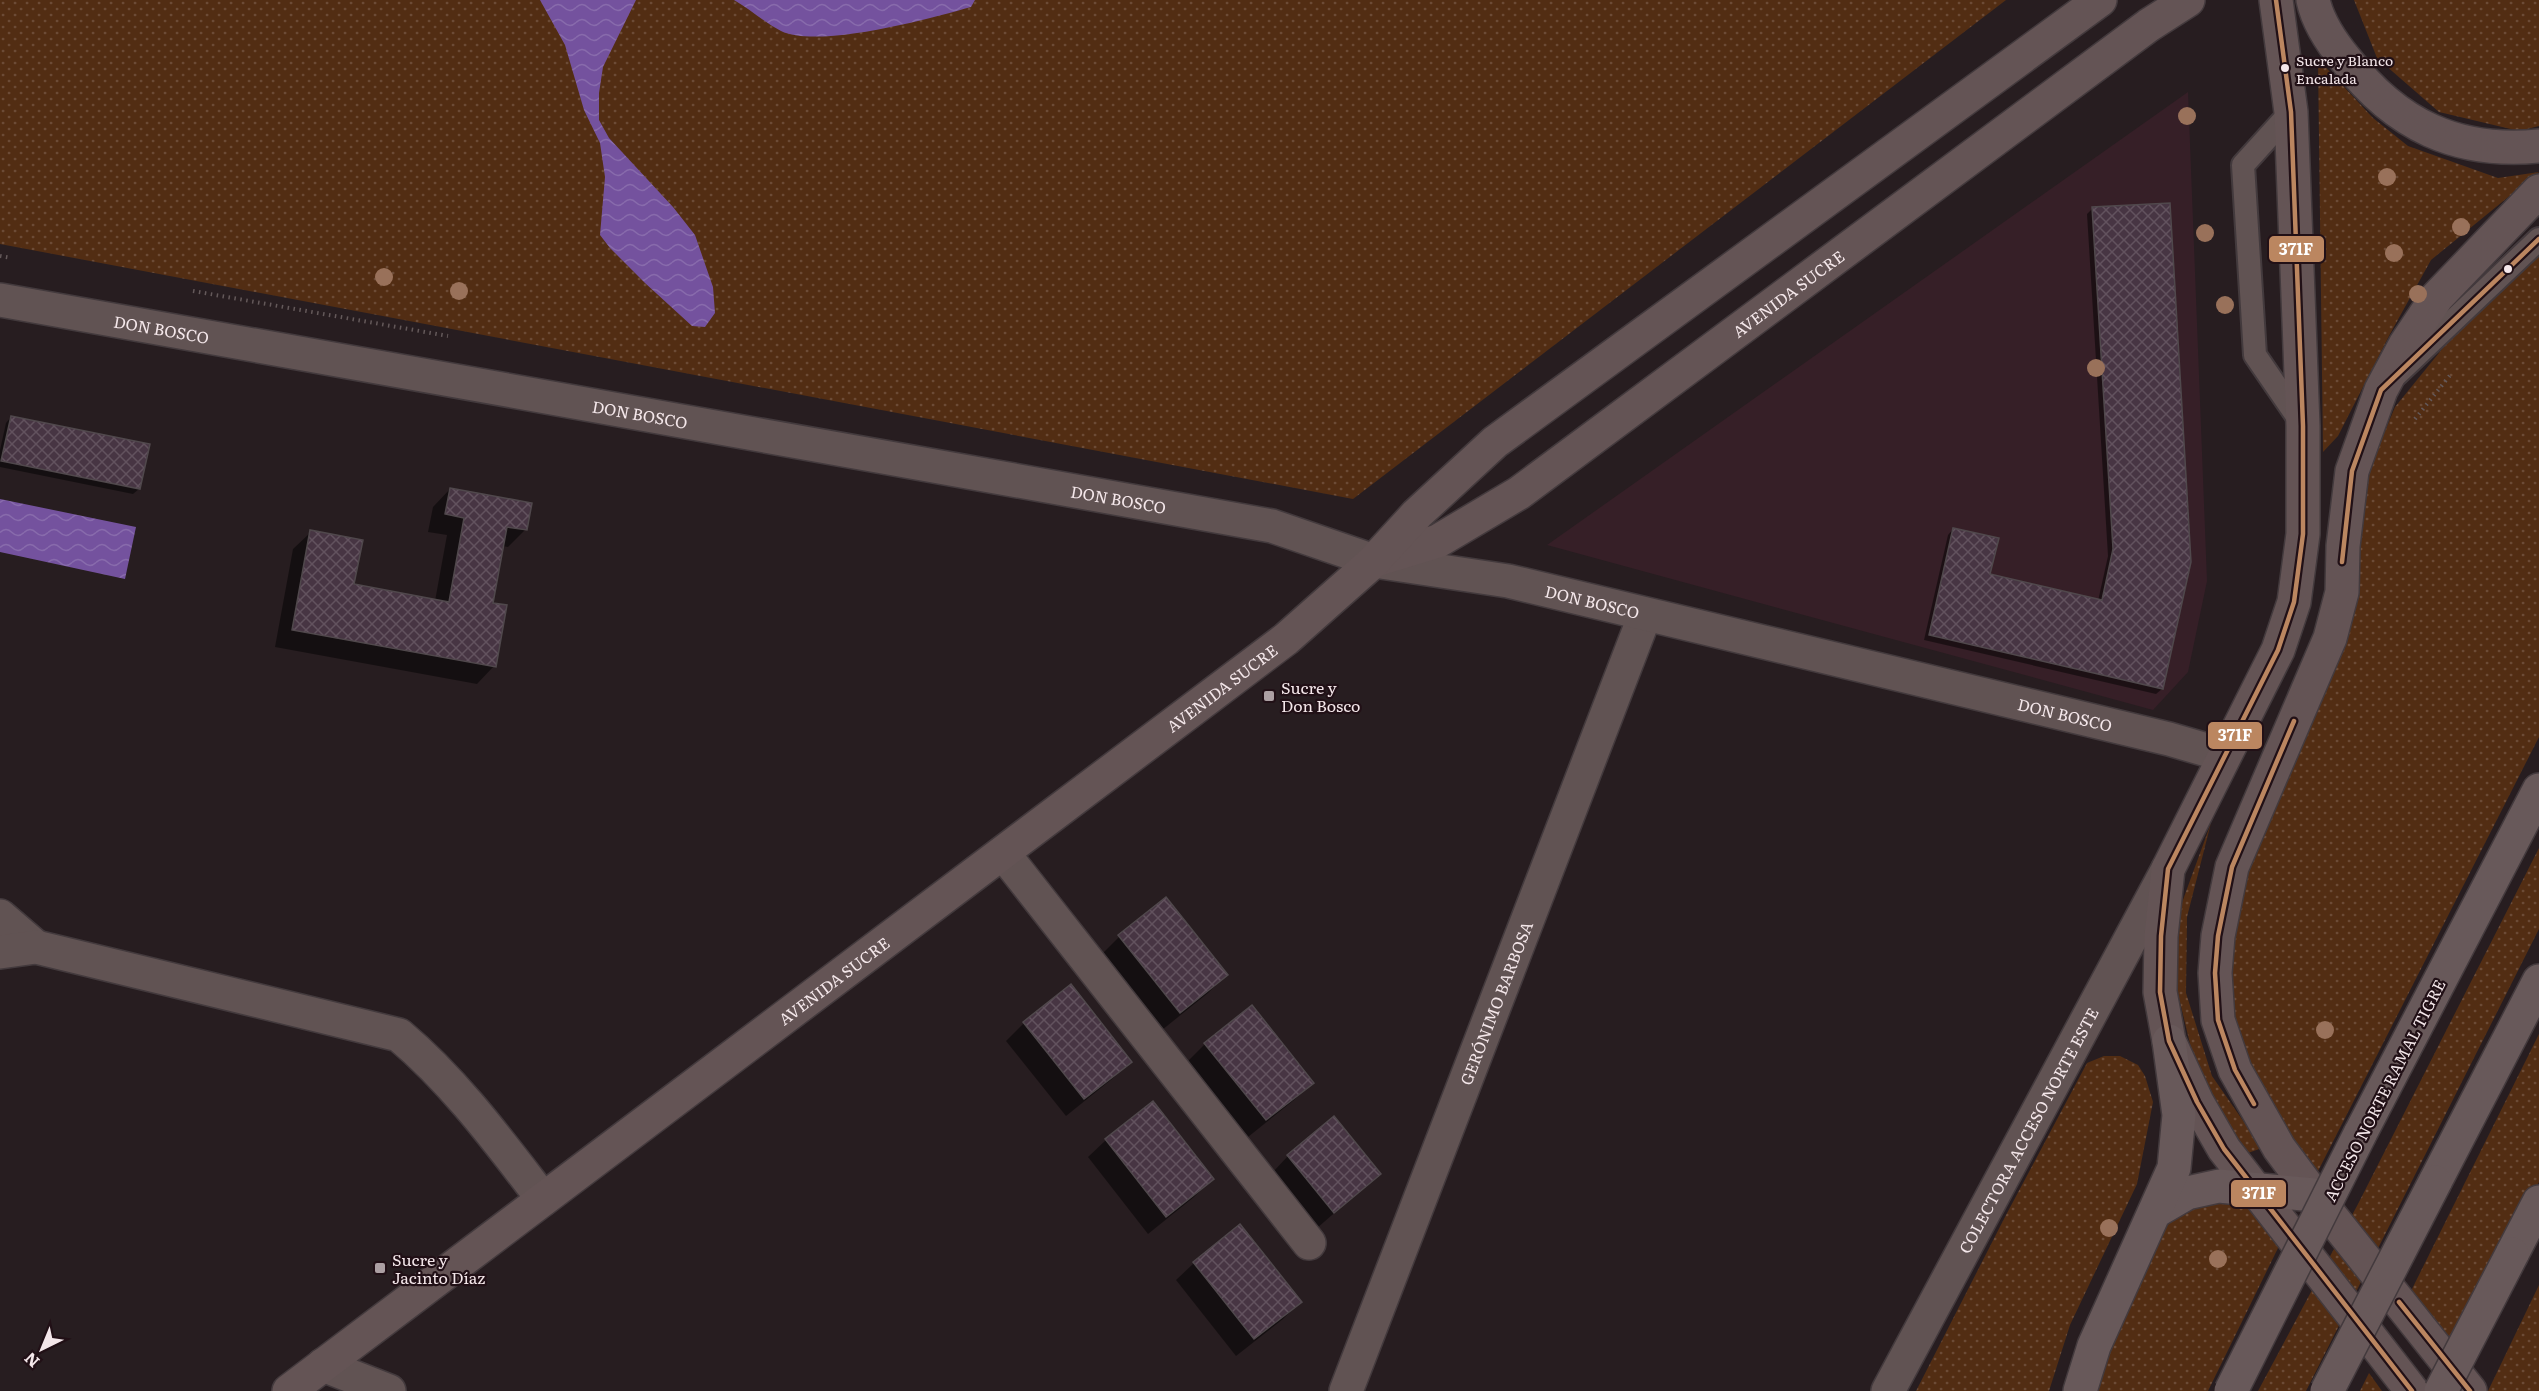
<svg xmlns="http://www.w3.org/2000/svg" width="2539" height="1391" viewBox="0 0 2539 1391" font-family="Literata,serif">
<defs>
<pattern id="grass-dots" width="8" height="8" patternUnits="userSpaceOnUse" patternTransform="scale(1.5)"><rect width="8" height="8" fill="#522d13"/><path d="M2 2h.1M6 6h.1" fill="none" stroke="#6c4b36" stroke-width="1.8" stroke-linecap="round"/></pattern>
<pattern id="water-waves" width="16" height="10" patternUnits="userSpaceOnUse" patternTransform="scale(1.5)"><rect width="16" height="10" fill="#74529e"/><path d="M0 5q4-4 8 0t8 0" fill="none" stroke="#886bac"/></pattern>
<pattern id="building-cross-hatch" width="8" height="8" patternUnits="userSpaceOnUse" patternTransform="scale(1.5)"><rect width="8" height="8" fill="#473543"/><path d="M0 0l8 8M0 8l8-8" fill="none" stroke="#62525e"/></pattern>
</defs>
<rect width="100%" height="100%" fill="#271d20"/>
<path fill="#361f27" d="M2188,92L2207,581L2188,672L2153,710L1547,545Z"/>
<g fill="url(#grass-dots)">
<path d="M0,0H2006L1353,499L0,244Z"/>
<path d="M2354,0H2539V126L2519,131L2439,112L2377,58Z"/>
<path d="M2318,59L2373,118L2408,146L2498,178L2539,172L2431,260L2390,334L2338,436L2323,452Z"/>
<path d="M2539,237V737L2315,1177L2242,1058L2223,992L2238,871L2368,472L2395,407L2460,327Z"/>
<path d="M2211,823L2187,917L2186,993L2212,1076L2262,1148L2248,1153L2200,1085L2178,994L2176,919Z"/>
<path d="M2539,848V929L2306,1391H2258L2358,1204Z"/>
<path d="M2539,1034V1182L2454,1349L2408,1297Z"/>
<path d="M2104,1056H2120L2138,1065L2145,1076L2153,1102L2137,1184L2070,1325L2049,1391H1916L2006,1215L2087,1063Z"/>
<path d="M2242,1200L2279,1246L2208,1391H2089L2174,1207Z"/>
<path d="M2539,1285V1391H2488Z"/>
<path d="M2369,1373L2382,1391H2360Z"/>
</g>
<g fill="url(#water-waves)">
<path d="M540,0H636L603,67L599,93V120L609,138L673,207L695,235L713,287L715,313L705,327L692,326L645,283L610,248L600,235L605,177L600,143L584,110L565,45Z"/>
<path d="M734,0H975L971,7C929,19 818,49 781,31C765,23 750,9 734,0Z"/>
<path d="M0,499L136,527L125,579L0,552Z"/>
</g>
<g fill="#0007">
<path d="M2093,208L2162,689L2156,694L1924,640L1948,535L1953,529L1988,575L2098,601L2108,556L2087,214Z"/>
<path d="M11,417L139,489L133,494L0,467V450L6,423Z"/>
<path d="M450,489L530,504L525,530L508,547L502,546L491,605L494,666L477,684L275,647L293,549L311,532L353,586L435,601L447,535L428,532L433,507Z"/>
<path d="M1166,899L1226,975L1208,993L1162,1030L1102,954L1119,937Z"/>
<path d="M1071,986L1130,1061L1112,1079L1066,1116L1006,1041L1024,1023Z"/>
<path d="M1205,1044L1312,1083L1294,1100L1248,1137L1188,1061Z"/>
<path d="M1106,1140L1212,1179L1194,1197L1148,1234L1088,1157Z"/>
<path d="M1288,1156L1379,1174L1316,1229L1271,1174Z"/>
<path d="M1240,1226L1300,1302L1283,1319L1236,1356L1176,1280L1194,1263Z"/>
</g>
<g fill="url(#building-cross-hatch)" stroke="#50484c" stroke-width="1.5">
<path d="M2170,203L2191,562L2163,689L1929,635L1953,528L1999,538L1990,574L2102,600L2113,549L2092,207Z"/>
<path d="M11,416L150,444L140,489L1,461Z"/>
<path d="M450,488L532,503L527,530L507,527L493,603L507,605L496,667L292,630L310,530L363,540L354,584L449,602L464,518L445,514Z"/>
<path d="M1166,897L1228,975L1180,1013L1118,935Z"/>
<path d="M1071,984L1132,1062L1084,1099L1023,1022Z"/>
<path d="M1252,1005L1314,1083L1266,1120L1204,1043Z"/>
<path d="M1153,1101L1214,1179L1166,1217L1105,1139Z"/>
<path d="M1334,1116L1381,1174L1334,1213L1287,1155Z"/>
<path d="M1240,1224L1302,1302L1254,1339L1193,1262Z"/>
</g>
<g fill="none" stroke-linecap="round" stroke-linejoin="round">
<defs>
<g id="service">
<path d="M2291,112L2243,165L2255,355L2303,425"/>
<path d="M2397,374L2539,239"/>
</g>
<g id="minor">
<path d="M1003,853L1309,1243"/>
<path d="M0,916L36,947"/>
<path d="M0,952L36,947L399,1035C455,1082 499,1142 543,1199"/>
<path d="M323,1365L389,1391"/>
<path id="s1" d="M1346,1391L1645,615"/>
<path id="s2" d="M1888,1391L2168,869"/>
</g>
<g id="tertiary">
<path id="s3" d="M0,300L1272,526L1374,561L1508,581L2169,739L2224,755"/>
</g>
<g id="secondary">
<path d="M2276,0L2291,112L2303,426V534L2294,602L2278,650L2168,869L2161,936L2160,992L2169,1041L2197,1102L2224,1149L2412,1391"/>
<path d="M2313,0C2318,23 2331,42 2346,60C2396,125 2457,154 2539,146"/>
<path id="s4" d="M1376,560L1438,541L1519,493L2149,25L2188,0"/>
<path id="s5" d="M289,1391L1286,639L1374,561L1417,514L1495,442L2100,0"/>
<path d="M2470,1391L2314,1195L2279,1148L2235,1070L2218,1020L2215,973L2218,936L2232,867L2330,638L2342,592L2343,546L2352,471L2381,390L2405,345L2437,297L2539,191"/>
</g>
<g id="motorway">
<path d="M2360,1134L2539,790"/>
<path d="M2435,1182L2539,981"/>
<path d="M2156,1211L2187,1193L2219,1186L2314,1195"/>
<path d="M2512,1254L2539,1202"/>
<path d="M2080,1391L2094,1346L2174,1168L2179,1115L2169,1041"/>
</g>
</defs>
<use href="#service" stroke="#433a3d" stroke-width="26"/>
<use href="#minor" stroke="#433a3d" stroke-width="36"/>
<use href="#tertiary" stroke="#433a3d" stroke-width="36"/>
<use href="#secondary" stroke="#433a3d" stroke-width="36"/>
<use href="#motorway" stroke="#433a3d" stroke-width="36"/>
<g stroke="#64595a" stroke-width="4" stroke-dasharray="1.5 4.5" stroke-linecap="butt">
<path d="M0,256L11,258"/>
<path d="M193,291L448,336"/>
<path d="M2415,419L2451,374"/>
</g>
<use href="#service" stroke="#615353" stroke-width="22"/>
<use href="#minor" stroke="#615353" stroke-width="33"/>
<use href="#tertiary" stroke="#615353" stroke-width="33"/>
<use href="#secondary" stroke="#645455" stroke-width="33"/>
<use href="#motorway" stroke="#68595a" stroke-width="33"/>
<defs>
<g id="motorway-bridge">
<path d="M2231,1391L2360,1134"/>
<path d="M2327,1391L2435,1182"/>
<path d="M2441,1391L2512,1254"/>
</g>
</defs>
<use href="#motorway-bridge" stroke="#433a3d" stroke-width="36" stroke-linecap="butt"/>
<use href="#motorway-bridge" stroke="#68595a" stroke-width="33"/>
<defs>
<g id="bus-1">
<path d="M2276,0L2291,112L2303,426V534L2294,602L2278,650L2168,869L2161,936L2160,992L2169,1041L2197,1102L2224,1149L2412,1391"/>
<path d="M2342,562L2352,471L2381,390L2539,239"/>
<path d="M2254,1104L2235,1070L2218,1020L2215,973L2218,936L2232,867L2294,721"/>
<path d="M2399,1302L2470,1391"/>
</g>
</defs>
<use href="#bus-1" stroke="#211016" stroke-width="9"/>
<use href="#bus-1" stroke="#bb8660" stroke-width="4.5"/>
</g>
<g fill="#99715a">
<circle cx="2187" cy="116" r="9"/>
<circle cx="2387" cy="177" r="9"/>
<circle cx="2461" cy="227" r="9"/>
<circle cx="2205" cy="233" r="9"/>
<circle cx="2394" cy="253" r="9"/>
<circle cx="384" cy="277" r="9"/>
<circle cx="459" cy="291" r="9"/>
<circle cx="2418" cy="294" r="9"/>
<circle cx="2225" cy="305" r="9"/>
<circle cx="2096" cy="368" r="9"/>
<circle cx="2325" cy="1030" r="9"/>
<circle cx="2109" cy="1228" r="9"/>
<circle cx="2218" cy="1259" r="9"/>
</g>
<g fill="#f4e7ea" stroke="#211016" stroke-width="2">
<circle cx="2285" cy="68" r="5"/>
<circle cx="2508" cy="269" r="5"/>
</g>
<g fill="#aca0a3" stroke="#211016" stroke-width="2">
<rect x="1263" y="690" width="12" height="12" rx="3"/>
<rect x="374" y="1262" width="12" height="12" rx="3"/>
</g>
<g text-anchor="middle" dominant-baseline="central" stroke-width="4.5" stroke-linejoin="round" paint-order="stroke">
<g font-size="14" fill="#f4e7ea" stroke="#211016" text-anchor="start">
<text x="2296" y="60">Sucre y Blanco<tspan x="2296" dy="18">Encalada</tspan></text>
</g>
<g font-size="16" fill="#f4e7ea" stroke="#211016">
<text stroke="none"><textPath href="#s4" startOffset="494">AVENIDA SUCRE</textPath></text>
<text stroke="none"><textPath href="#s3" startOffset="164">DON BOSCO</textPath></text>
<text stroke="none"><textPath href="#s3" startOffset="650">DON BOSCO</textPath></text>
<text stroke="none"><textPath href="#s3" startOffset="1136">DON BOSCO</textPath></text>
<text stroke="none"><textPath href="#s3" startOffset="1622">DON BOSCO</textPath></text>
<text stroke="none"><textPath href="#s5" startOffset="1168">AVENIDA SUCRE</textPath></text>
<text stroke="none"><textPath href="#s3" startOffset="2108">DON BOSCO</textPath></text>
<text stroke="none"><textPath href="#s5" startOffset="682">AVENIDA SUCRE</textPath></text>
<text stroke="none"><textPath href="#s1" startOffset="416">GERÓNIMO BARBOSA</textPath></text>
<text transform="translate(2384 1090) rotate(-63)">ACCESO NORTE RAMAL TIGRE</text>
<text stroke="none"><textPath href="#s2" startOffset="296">COLECTORA ACCESO NORTE ESTE</textPath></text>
</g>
<g font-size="16" fill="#f4e7ea" stroke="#211016" text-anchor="start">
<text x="1281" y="687">Sucre y<tspan x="1281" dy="18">Don Bosco</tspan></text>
<text x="392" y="1259">Sucre y<tspan x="392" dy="18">Jacinto Díaz</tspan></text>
</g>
</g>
<g stroke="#211016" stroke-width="2">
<rect x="2268" y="235" width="57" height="28" rx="6" fill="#bb8660"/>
<rect x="2207" y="721" width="56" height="29" rx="6" fill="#bb8660"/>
<rect x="2230" y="1179" width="57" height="29" rx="6" fill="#bb8660"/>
</g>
<g font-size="16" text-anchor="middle" font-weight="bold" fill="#fff">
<text x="2296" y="255">371F</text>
<text x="2235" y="741">371F</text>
<text x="2259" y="1199">371F</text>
</g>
<g transform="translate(42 1349) rotate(223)" stroke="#211016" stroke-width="4.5" paint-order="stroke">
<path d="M0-4.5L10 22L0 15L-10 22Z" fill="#f4e7ea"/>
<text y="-9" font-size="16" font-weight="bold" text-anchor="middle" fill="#f4e7ea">N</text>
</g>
</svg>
